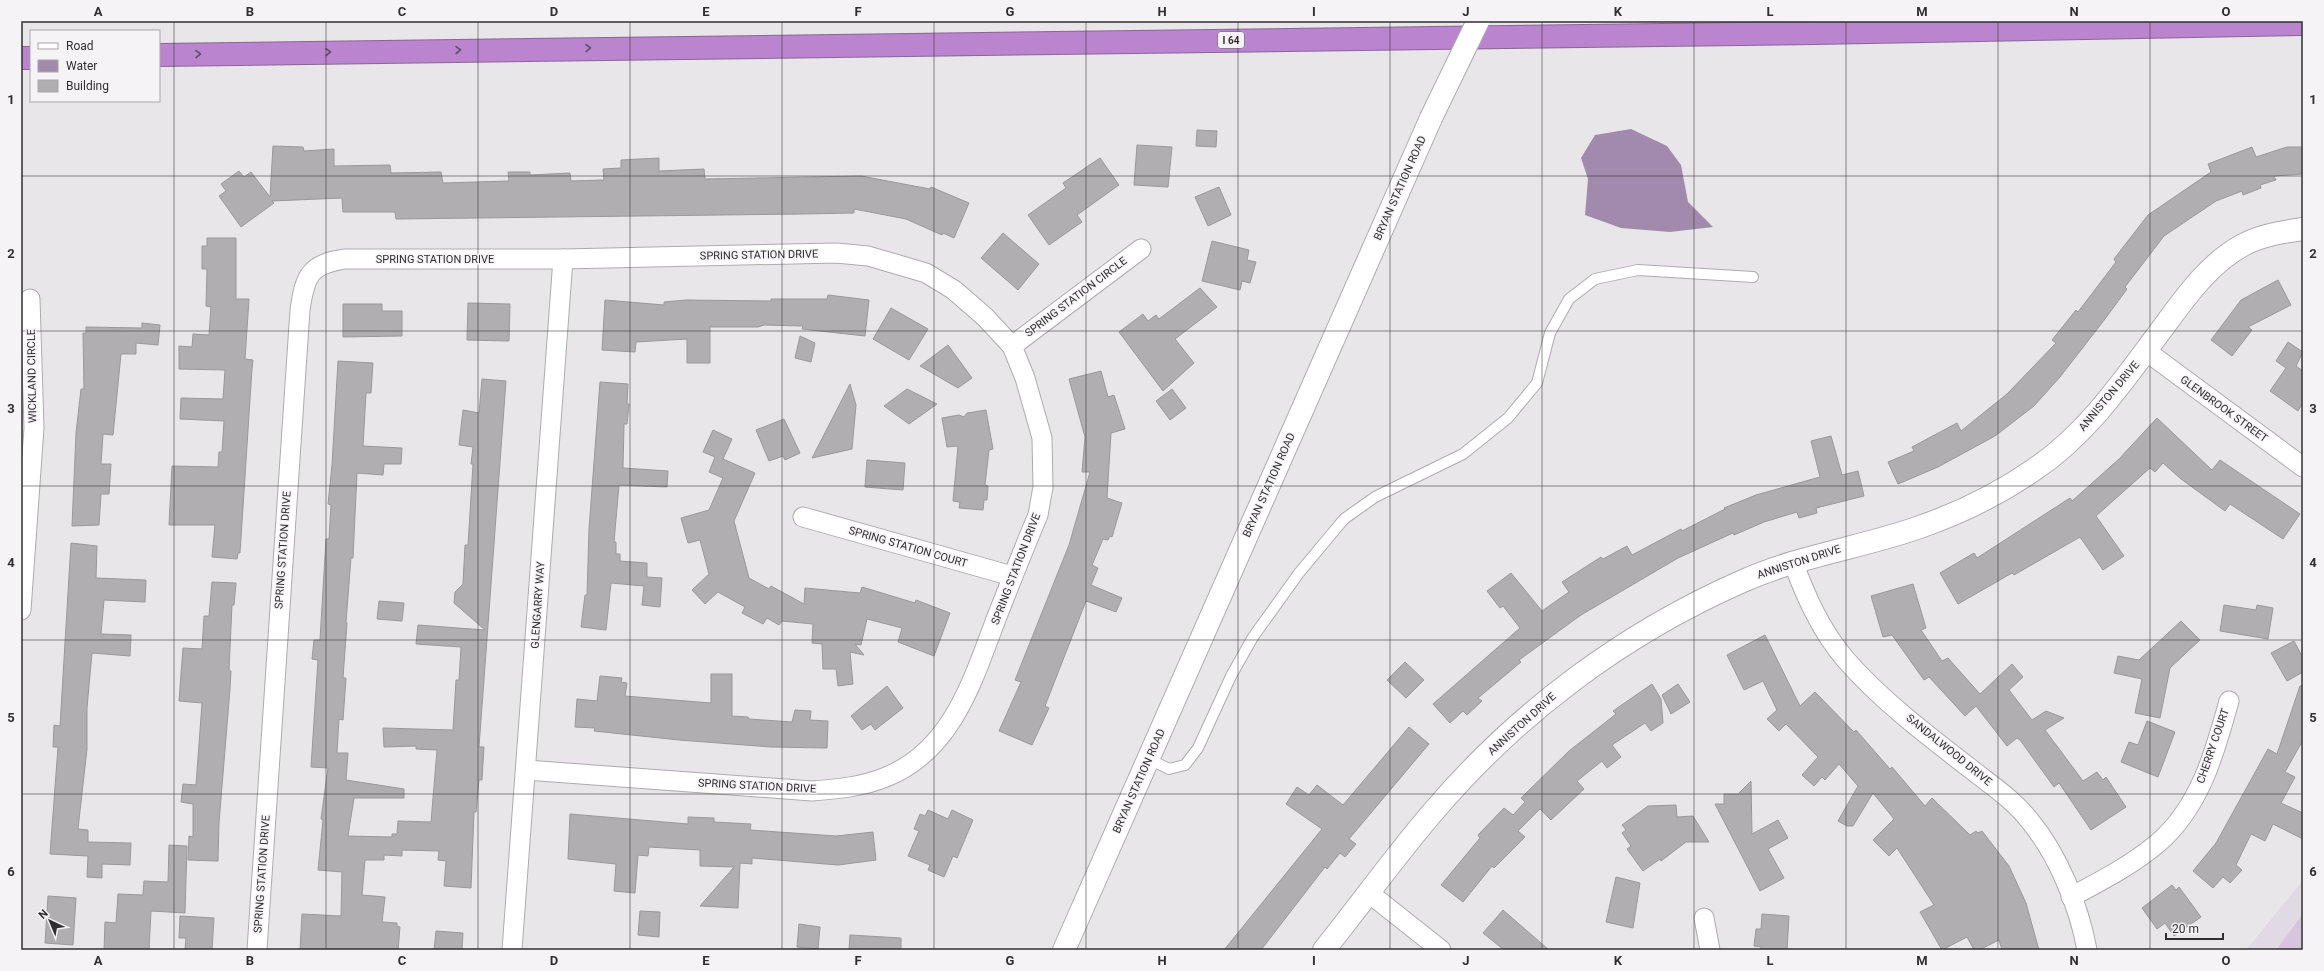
<svg xmlns="http://www.w3.org/2000/svg" width="2324" height="971" viewBox="0 0 2324 971" font-family="Roboto,sans-serif">
<rect width="100%" height="100%" fill="#e9e6ea"/>
<path fill="#e1dae4" d="M2303,880V950H2246Z"/>
<path fill="#d7c5de" d="M2303,914V950H2276Z"/>
<path fill="#a28aac" d="M1631,129L1667,146L1681,165L1688,202L1713,227L1670,232L1621,228L1585,215L1588,179L1581,158L1595,135Z"/>
<g fill="#b1aeb2" stroke="#9a989b">
<path d="M1197,130L1217,131L1216,147L1196,146Z"/>
<path d="M1137,145L1172,147L1168,187L1134,185Z"/>
<path d="M273,146L303,147L304,151L334,149V166L390,165L391,173L441,172L443,183L509,181L508,172H530V175L570,173L571,181L604,180L603,169L621,168V160L659,158V171L704,169L705,179L861,176L930,189L931,187L969,203L954,238L943,233L942,235L906,219L854,209V213L802,214L396,219L395,212H343L342,198L272,201L274,203L241,227L219,196L226,191L221,184L239,171L244,177L251,172L270,197Z"/>
<path d="M2252,147L2256,157L2287,147H2303V174L2274,176L2276,180L2260,185L2261,188L2243,195L2242,191L2216,201L2164,236L2125,287L2127,289L2105,319L2060,377L2034,406L1995,436L1938,467L1898,484L1888,462L1914,451L1912,447L1957,423L1961,431L2007,394L2056,343L2052,340L2076,310L2078,312L2116,262L2114,259L2148,215L2211,172L2208,164Z"/>
<path d="M1100,158L1119,185L1077,215L1082,222L1049,245L1028,215L1066,188L1063,183Z"/>
<path d="M1219,187L1231,215L1208,226L1195,197Z"/>
<path d="M1003,233L1039,264L1018,290L981,258Z"/>
<path d="M207,238H236V299H249L245,359L253,360L252,369L240,553H238L237,559L212,557L215,525H169L172,466L218,467L219,452H222L224,421L180,419L181,398L223,399L225,370L179,369V346L192,347L193,334L209,335L211,307L206,306L207,269H202V246H207Z"/>
<path d="M1212,241L1249,250L1247,260L1256,262L1250,283L1242,281L1240,290L1202,281Z"/>
<path d="M2278,280L2291,305L2248,327L2252,330L2232,356L2211,340L2241,300Z"/>
<path d="M1200,288L1217,307L1175,339L1194,363L1163,391L1119,332L1143,314L1148,321L1156,315L1159,319Z"/>
<path d="M828,295L869,300L865,336L802,329L803,326L764,325L758,327H710V363H687V339L636,342L635,352L602,350L605,300L664,305V302L686,300L771,301V299H827Z"/>
<path d="M468,303L510,304L509,341L467,340Z"/>
<path d="M343,304H382V311H402V336L343,337Z"/>
<path d="M891,308L928,329L909,360L873,339Z"/>
<path d="M142,323L160,325L158,345L136,343V354H121L113,435L103,434L101,464H111L109,494H101L99,525L72,526L76,433L81,389H84L83,333H86V327L142,328Z"/>
<path d="M800,336L815,343L811,362L795,358Z"/>
<path d="M2288,342L2303,352L2296,366L2303,371V403L2298,411L2270,391L2286,368L2276,361Z"/>
<path d="M948,345L972,378L958,388L920,366Z"/>
<path d="M338,361L373,363L371,393H366L363,446L402,448L401,464H384L383,475L357,473L353,558H351L346,622L347,623L343,678H346L343,720L339,719L337,753H348L346,780L404,789V798H354L348,836L392,837V834H397L398,821L431,822L437,750L416,749V746L384,747L383,728L453,730L456,680H459L461,647L416,644L418,625L485,630L454,603L455,592L463,584L465,545H468L473,464H471L473,447L459,445L463,410L479,413L482,379L506,381L479,747H484L482,780H479L476,812H474L471,888L444,886L446,861L438,860L439,851L402,850V856L384,855V860H365L362,895L385,897L382,922L397,923V926L400,927L398,950H300L302,914L341,916L342,872L318,870L323,820L321,819L328,768L311,767L318,660L312,659L314,640H320L326,539H329L331,505L328,504L332,465Z"/>
<path d="M1101,371L1108,397L1114,395L1125,429L1111,433L1107,498L1122,503L1112,537L1110,536L1108,540L1103,539L1092,565L1098,568L1091,585L1122,598L1116,612L1086,601L1045,706L1049,708L1032,745L999,731L1021,682L1015,680L1069,545L1090,472H1082L1085,437L1069,379Z"/>
<path d="M600,382L628,384L627,404H629L627,424H624L623,468L668,471L667,487L619,485L614,542H616V554H620V561L647,563V577L662,578L660,607L642,605L644,586L611,583L606,630L581,627L585,595H587L589,529Z"/>
<path d="M850,384L856,405L852,449L812,458Z"/>
<path d="M907,389L937,404L909,424L884,406Z"/>
<path d="M1172,389L1186,408L1170,420L1156,401Z"/>
<path d="M986,410L993,449L989,450L985,485L988,486L987,500H984L983,510L959,508L960,502L953,501L958,446L947,447L942,418L959,415L964,417L967,413Z"/>
<path d="M2157,418L2212,470L2220,460L2300,514L2283,539L2230,504L2225,511L2181,479L2163,463L2155,472L2150,468L2096,516L2124,556L2103,570L2080,537L2014,575L2012,573L1958,604L1940,573L1974,553L1977,558L2070,498L2072,501L2119,459Z"/>
<path d="M784,419L800,453L785,460L783,456L769,461L756,430Z"/>
<path d="M713,430L732,439L723,459L755,473L734,521L749,578L769,589L771,586L804,604L805,588L860,593L862,587L915,603L916,600L950,613L934,656L898,642L902,628L867,619L861,645L855,644L864,655L850,652L853,684L838,686L836,669H823L822,644L812,643L813,624L782,621L779,625L767,618L763,624L742,613L745,607L718,592L705,604L692,590L709,574L700,540L688,543L681,518L709,510L723,478L709,472L715,457L703,452Z"/>
<path d="M1831,436L1842,475L1858,471L1864,496L1816,508L1817,513L1799,518L1797,512L1764,522L1734,535L1733,533L1678,558L1581,615L1519,660L1521,662L1478,698L1482,701L1467,715L1463,711L1450,723L1433,704L1520,628L1503,606L1500,608L1487,591L1511,573L1542,611L1569,592L1562,582L1601,557L1603,559L1627,546L1632,555L1681,529L1682,531L1725,509L1724,508L1756,495L1820,477L1811,441Z"/>
<path d="M867,460L905,463L903,490L865,487Z"/>
<path d="M71,543L97,546L96,578L146,580L145,602L104,600L101,634L131,635L130,656L92,653L87,708V749L78,829L88,830V842L131,843L130,865L102,864V878L87,877L88,856L50,854L58,747H53L54,725L60,726Z"/>
<path d="M212,582L236,583L234,605H232L229,670L231,671L230,689L219,823L218,861L188,860L189,836L193,837V804L181,802L183,784L196,785L202,703L179,701L183,648L202,649L204,616H209Z"/>
<path d="M1913,584L1926,628L1921,630L1942,661L1948,658L1980,694L2012,664L2023,677L2009,690L2032,720L2046,711L2064,718L2045,730L2083,781L2097,772L2103,780L2106,777L2126,807L2091,830L2059,783L2054,787L2020,740L2017,738L2007,746L1976,706L1965,716L1929,677L1924,680L1892,635L1883,637L1871,596Z"/>
<path d="M379,601L404,603L402,621L377,619Z"/>
<path d="M2224,605L2256,610L2257,605L2273,608L2268,639L2220,631Z"/>
<path d="M2181,621L2200,640L2170,668L2160,718L2135,713L2142,679L2114,673L2118,656L2139,660Z"/>
<path d="M1765,635L1800,706L1815,692L1854,732L1856,730L1890,769L1892,767L1925,806L1932,798L1970,835L1976,831L1978,833L1982,831L2009,866L2026,903L2039,950H2002L1999,940L1979,950H1974L1967,937L1942,950L1920,912L1934,905L1897,848L1889,856L1873,840L1894,819L1873,793L1853,826H1847L1838,821L1858,786L1839,764L1825,780L1822,777L1814,786L1802,775L1818,757L1786,724L1779,731L1767,719L1777,710L1763,681L1744,690L1727,655Z"/>
<path d="M2294,641L2303,658V672L2287,681L2271,653Z"/>
<path d="M1405,662L1424,680L1406,698L1387,680Z"/>
<path d="M711,674H732V716L748,717L749,719L792,722L795,710L811,711L810,720L828,721L827,748L771,747L679,740L594,731L595,728L575,727L577,699L597,701L600,676L622,678L621,682L627,683L625,696L711,703Z"/>
<path d="M1652,684L1661,699L1663,723L1651,731L1645,723L1612,745L1621,757L1607,768L1602,761L1577,781L1584,789L1551,820L1540,809L1518,831L1525,837L1494,868L1492,866L1463,902L1441,885L1480,838L1478,835L1504,808L1513,815L1525,802L1521,798L1569,751L1616,714L1613,711Z"/>
<path d="M1678,684L1690,702L1671,714L1662,695Z"/>
<path d="M887,686L903,708L875,730L871,724L862,730L851,716Z"/>
<path d="M2300,686H2303V740L2285,772L2295,777L2281,803L2303,813V839L2273,824L2265,841L2251,834L2236,865L2242,870L2230,883L2223,877L2213,888L2193,871L2216,843L2268,749L2277,754Z"/>
<path d="M2147,721L2175,732L2158,777L2121,762L2129,742L2138,745Z"/>
<path d="M1409,727L1429,744L1349,839L1356,844L1345,857L1340,853L1327,869L1325,867L1261,950H1224L1322,829L1286,804L1297,787L1309,795L1317,785L1343,805Z"/>
<path d="M1751,781L1752,834L1778,820L1788,838L1768,849L1784,878L1760,891L1715,804H1724V794H1738Z"/>
<path d="M1676,805L1677,817L1693,816L1709,842H1686L1661,861L1660,859L1643,871L1627,849L1631,846L1622,833L1626,830L1622,825L1648,806Z"/>
<path d="M928,810L948,819L952,810L973,820L957,858L953,856L944,877L928,870L930,865L908,856L919,831L914,829L920,814L925,816Z"/>
<path d="M570,814L688,824V817L714,818V822L751,824L750,830L836,836L873,832L876,860L838,865L752,858V864L740,863L738,908L700,906L734,867L700,866V850L649,847L648,856L638,855L635,893L614,891L616,864L568,859Z"/>
<path d="M169,845L187,846L185,913L151,911L149,950H104L105,922L116,923L118,894L143,895L144,881L168,882Z"/>
<path d="M1616,877L1640,883L1633,928L1606,922Z"/>
<path d="M2172,885L2176,890L2179,887L2201,917L2174,936L2165,923L2157,929L2142,908Z"/>
<path d="M48,896L76,898L73,945L45,943Z"/>
<path d="M1503,910L1549,950H1504L1483,933Z"/>
<path d="M640,911L660,912L659,937L638,935Z"/>
<path d="M1762,914L1789,916L1787,950H1761V947L1754,946L1756,929H1761Z"/>
<path d="M180,916L214,918L212,950H185L186,938H179Z"/>
<path d="M799,924L820,927L818,949L797,947Z"/>
<path d="M436,931L463,933L462,950H434Z"/>
<path d="M850,935L901,938V950H849Z"/>
</g>
<g fill="none" stroke-linecap="round" stroke-linejoin="round">
<defs>
<path id="lane" d="M1149,759L1169,769L1185,765L1198,748L1231,676L1253,637L1299,573L1344,519L1375,497L1463,454L1508,418L1537,383L1550,333L1569,299L1595,279L1638,270L1753,277"/>
<g id="street">
<path d="M1012,346L1141,249"/>
<path d="M2146,351L2303,467"/>
<path d="M803,517L1012,576"/>
<path d="M1793,562C1806,597 1821,631 1846,660C1882,701 1928,736 1971,769C1991,785 2014,800 2030,821C2058,855 2079,906 2087,950"/>
<path d="M21,610L34,428L30,299"/>
<path d="M1369,893L1441,950"/>
<path d="M2071,897C2101,881 2132,865 2158,843C2200,807 2215,752 2229,701"/>
<path d="M1704,918L1710,950"/>
<path d="M257,950L300,310C305,275 310,264 345,259H563L836,253L868,256L926,273L954,290L985,317L1012,346L1025,378L1042,438L1043,487L1038,515C1024,548 1011,581 998,614C974,676 954,750 886,777C862,787 837,789 812,791L526,770"/>
<path d="M512,950L563,259"/>
</g>
<g id="secondary">
<path d="M1064,950L1431,118"/>
<path d="M1324,950C1361,904 1395,856 1433,812C1517,713 1624,633 1743,581C1799,556 1859,548 1917,528C1958,514 1999,494 2035,469C2084,436 2118,388 2153,341C2179,307 2204,266 2243,245C2262,235 2282,232 2303,229"/>
</g>
<g id="highway">
<path d="M159,55L1814,33L2303,24"/>
<path d="M21,58H31"/>
</g>
</defs>
<use href="#lane" stroke="#aeabaf" stroke-width="12"/>
<use href="#street" stroke="#aeabaf" stroke-width="21"/>
<use href="#secondary" stroke="#aeabaf" stroke-width="24"/>
<use href="#highway" stroke="#8a6697" stroke-width="24"/>
<use href="#lane" stroke="#fff" stroke-width="10"/>
<use href="#street" stroke="#fff" stroke-width="19"/>
<use href="#secondary" stroke="#fff" stroke-width="22"/>
<use href="#highway" stroke="#ba84ce" stroke-width="22"/>
<defs>
<path id="secondary-bridge" d="M1431,118L1478,21"/>
</defs>
<use href="#secondary-bridge" stroke="#aeabaf" stroke-width="24" stroke-linecap="butt"/>
<use href="#secondary-bridge" stroke="#fff" stroke-width="22"/>
</g>
<defs><path id="oneway-chevron" d="M-2-3.5L2.5 0L-2 3.5" fill="none" stroke-width="1.6" stroke-linecap="round" stroke-linejoin="round"/></defs>
<g stroke="#604d67">
<use href="#oneway-chevron" transform="translate(588 48) rotate(-1)"/>
<use href="#oneway-chevron" transform="translate(458 50) rotate(-1)"/>
<use href="#oneway-chevron" transform="translate(328 52) rotate(-1)"/>
<use href="#oneway-chevron" transform="translate(198 54) rotate(-1)"/>
</g>
<path fill="none" stroke="#302f30" stroke-width="1" stroke-opacity="0.55" d="M174,21V950M326,21V950M478,21V950M630,21V950M782,21V950M934,21V950M1086,21V950M1238,21V950M1390,21V950M1542,21V950M1694,21V950M1846,21V950M1998,21V950M2150,21V950M21,176H2303M21,331H2303M21,486H2303M21,640H2303M21,794H2303"/>
<g text-anchor="middle" dominant-baseline="central" stroke-width="3" stroke-linejoin="round" paint-order="stroke">
<rect fill="#f6f3f7" stroke="#6b6a6c" stroke-width="1" x="1218" y="32" width="26" height="16" rx="3"/>
<g font-size="10" font-weight="bold" fill="#302f30">
<text x="1231" y="40">I 64</text>
</g>
<g font-size="11" fill="#302f30" stroke="#f6f3f7">
<text transform="translate(1400 188) rotate(-66)">BRYAN STATION ROAD</text>
<text transform="translate(759 255) rotate(-1)">SPRING STATION DRIVE</text>
<text x="435" y="259">SPRING STATION DRIVE</text>
<text transform="translate(1076 297) rotate(-37)">SPRING STATION CIRCLE</text>
<text transform="translate(32 376) rotate(-91)">WICKLAND CIRCLE</text>
<text transform="translate(2109 396) rotate(-50)">ANNISTON DRIVE</text>
<text transform="translate(2224 409) rotate(36)">GLENBROOK STREET</text>
<text transform="translate(1269 485) rotate(-66)">BRYAN STATION ROAD</text>
<text transform="translate(908 547) rotate(16)">SPRING STATION COURT</text>
<text transform="translate(283 550) rotate(-86)">SPRING STATION DRIVE</text>
<text transform="translate(1799 562) rotate(-18)">ANNISTON DRIVE</text>
<text transform="translate(1016 569) rotate(-69)">SPRING STATION DRIVE</text>
<text transform="translate(538 605) rotate(-86)">GLENGARRY WAY</text>
<text transform="translate(1522 724) rotate(-42)">ANNISTON DRIVE</text>
<text transform="translate(2213 746) rotate(-71)">CHERRY COURT</text>
<text transform="translate(1949 750) rotate(39)">SANDALWOOD DRIVE</text>
<text transform="translate(1139 781) rotate(-66)">BRYAN STATION ROAD</text>
<text transform="translate(757 786) rotate(3)">SPRING STATION DRIVE</text>
<text transform="translate(262 874) rotate(-86)">SPRING STATION DRIVE</text>
</g>
</g>
<rect width="2324" height="971" fill="none" stroke="#f6f3f7" stroke-width="44"/>
<rect x="30" y="30" width="130" height="72" fill="#f6f3f7" stroke="#a7a5a7"/>
<rect x="38" y="43" width="20" height="6" fill="#ffffff" stroke="#a7a5a7"/>
<text x="66" y="50" font-size="12" fill="#302f30">Road</text>
<rect x="38" y="60" width="20" height="12" fill="#a28aac" stroke="#a7a5a7"/>
<text x="66" y="70" font-size="12" fill="#302f30">Water</text>
<rect x="38" y="80" width="20" height="12" fill="#b1aeb2" stroke="#a7a5a7"/>
<text x="66" y="90" font-size="12" fill="#302f30">Building</text>
<g transform="translate(50 921) rotate(316)" stroke="#f6f3f7" stroke-width="3" paint-order="stroke">
<path d="M0-3L7 15L0 10L-7 15Z" fill="#302f30"/>
<text y="-6" font-size="11" font-weight="bold" text-anchor="middle" fill="#302f30">N</text>
</g>
<path d="M2166 933v6h57v-6" fill="none" stroke="#302f30" stroke-width="2"/>
<text x="2172" y="933" font-size="12" fill="#302f30" stroke="#f6f3f7" stroke-width="3" paint-order="stroke">20 m</text>
<rect x="22" y="22" width="2280" height="927" fill="none" stroke="#302f30" stroke-width="1.5"/>
<g font-size="13" text-anchor="middle" font-weight="bold" fill="#302f30">
<text x="98" y="16">A</text>
<text x="250" y="16">B</text>
<text x="402" y="16">C</text>
<text x="554" y="16">D</text>
<text x="706" y="16">E</text>
<text x="858" y="16">F</text>
<text x="1010" y="16">G</text>
<text x="1162" y="16">H</text>
<text x="1314" y="16">I</text>
<text x="1466" y="16">J</text>
<text x="1618" y="16">K</text>
<text x="1770" y="16">L</text>
<text x="1922" y="16">M</text>
<text x="2074" y="16">N</text>
<text x="2226" y="16">O</text>
<text x="11" y="104">1</text>
<text x="2313" y="104">1</text>
<text x="11" y="258">2</text>
<text x="2313" y="258">2</text>
<text x="11" y="413">3</text>
<text x="2313" y="413">3</text>
<text x="11" y="567">4</text>
<text x="2313" y="567">4</text>
<text x="11" y="722">5</text>
<text x="2313" y="722">5</text>
<text x="11" y="876">6</text>
<text x="2313" y="876">6</text>
<text x="98" y="965">A</text>
<text x="250" y="965">B</text>
<text x="402" y="965">C</text>
<text x="554" y="965">D</text>
<text x="706" y="965">E</text>
<text x="858" y="965">F</text>
<text x="1010" y="965">G</text>
<text x="1162" y="965">H</text>
<text x="1314" y="965">I</text>
<text x="1466" y="965">J</text>
<text x="1618" y="965">K</text>
<text x="1770" y="965">L</text>
<text x="1922" y="965">M</text>
<text x="2074" y="965">N</text>
<text x="2226" y="965">O</text>
</g>
</svg>
